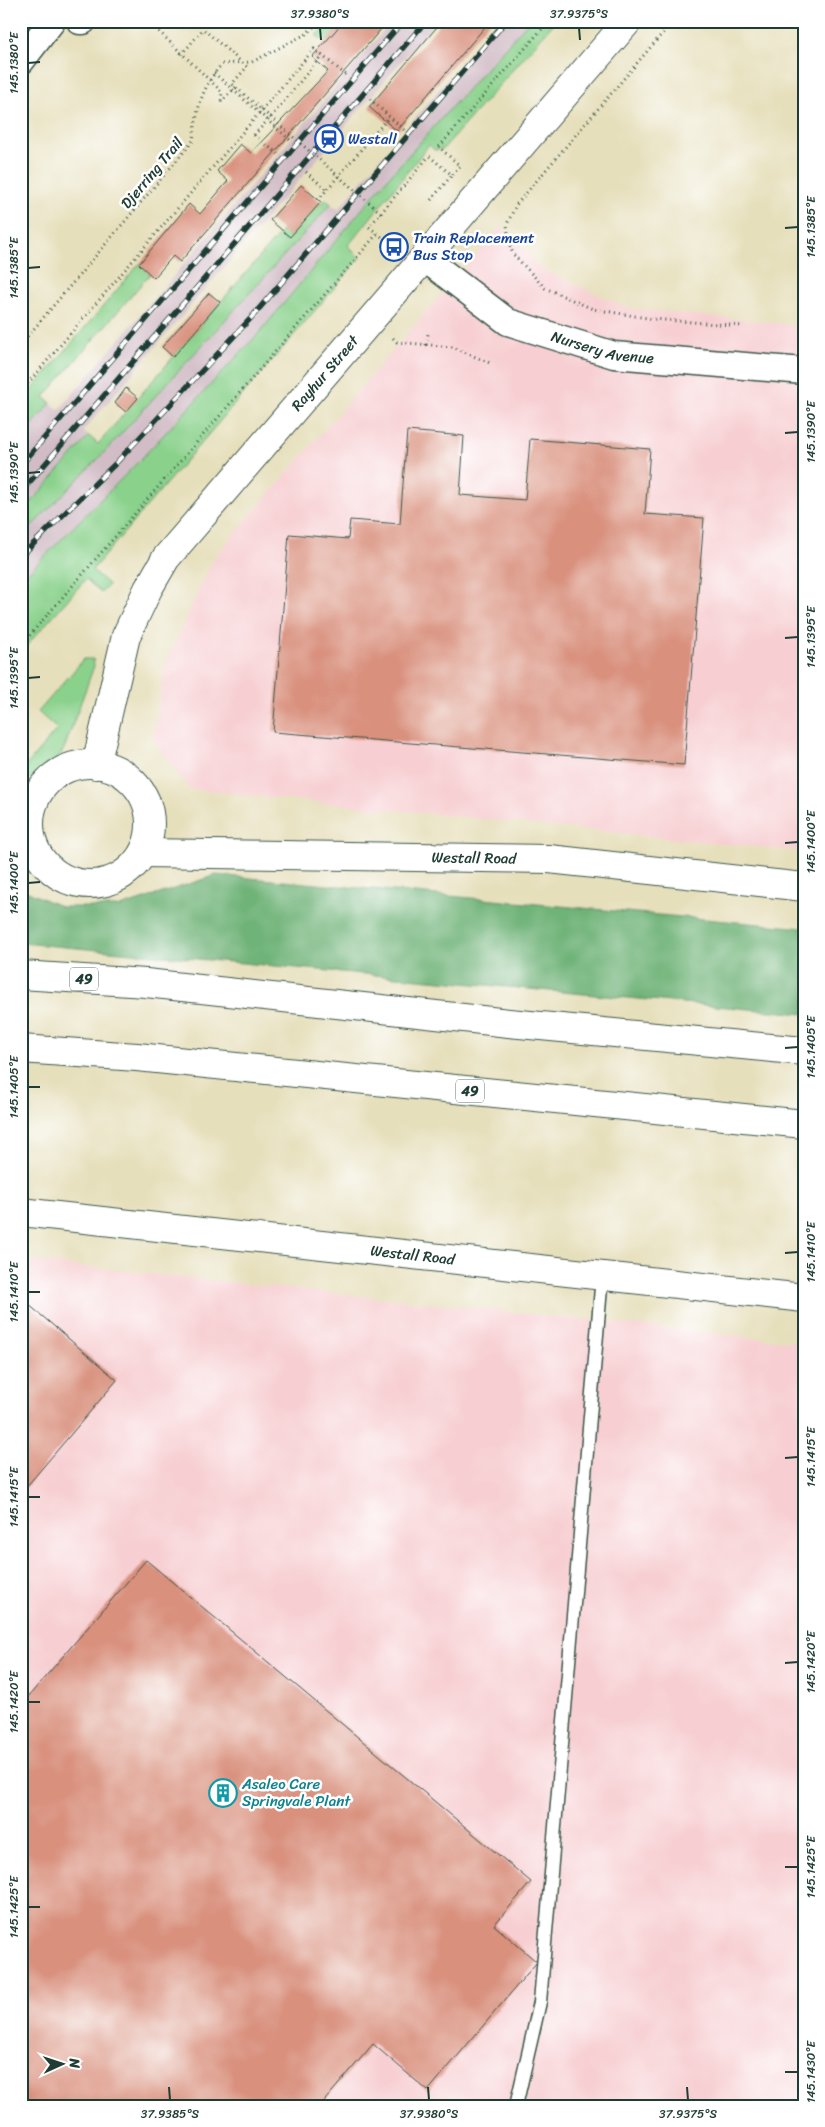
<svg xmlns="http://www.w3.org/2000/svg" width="825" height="2127" viewBox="0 0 825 2127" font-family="Sriracha,sans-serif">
<rect width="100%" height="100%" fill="#fff"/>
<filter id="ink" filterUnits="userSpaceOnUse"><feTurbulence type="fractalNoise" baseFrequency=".02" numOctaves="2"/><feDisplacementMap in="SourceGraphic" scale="10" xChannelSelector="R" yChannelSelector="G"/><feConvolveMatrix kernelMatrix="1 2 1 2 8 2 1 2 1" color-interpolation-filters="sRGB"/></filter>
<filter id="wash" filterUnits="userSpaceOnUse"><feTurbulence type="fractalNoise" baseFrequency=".0096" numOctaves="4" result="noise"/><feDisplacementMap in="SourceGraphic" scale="20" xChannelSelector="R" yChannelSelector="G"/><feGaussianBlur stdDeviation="1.12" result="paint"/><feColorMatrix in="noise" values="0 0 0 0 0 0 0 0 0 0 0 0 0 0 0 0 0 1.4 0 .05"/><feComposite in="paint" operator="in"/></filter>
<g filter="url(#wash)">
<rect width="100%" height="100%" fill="#e6dfbb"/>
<g fill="#f7cfd2">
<path d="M501,226L543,270L628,308L804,326V852L189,789L153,739L165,665L213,559Z"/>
<path d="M21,1260L804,1343V2106H21Z"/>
</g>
<g fill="#d2bdc6">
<path d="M392,21H436L83,431L89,436L21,514V438L51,403L59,410Z"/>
<path d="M497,21H529L388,178L260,332L140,460L21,580V537L100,457L331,204L338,209Z"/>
</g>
<g fill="#8ad18c" stroke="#548760">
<path d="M333,21H344L325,43L316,35Z"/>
<path d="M529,21H556L443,149L434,150L429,145L348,246L360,258L92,570L109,585L101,593L86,579L21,652V580L140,460L260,332L388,178Z"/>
<path d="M326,199L331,204L100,457L21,537V514L89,436L98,444L282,231L290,237L321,202L322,203Z"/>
<path d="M139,264L150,274L44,397L51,403L21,438V397L24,399Z"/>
<path d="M84,659H93L94,666L64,749L50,770L21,782V762L26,766L57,729L38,712Z"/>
</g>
<path fill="#6fb378" stroke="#477856" d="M216,875L804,928V1014L21,943V889L62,907H120Z"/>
<g id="blocks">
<g fill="#d9907d">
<path d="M344,21H388L180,262L173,256L154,278L139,264L189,204L200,214L228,181L217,171L240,144L251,153L328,71L312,57Z"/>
<path d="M442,21H490L397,131L369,107Z"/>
<path d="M301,185L321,202L290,237L270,220Z"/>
<path d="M209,293L220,302L173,357L162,347Z"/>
<path d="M126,388L138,398L126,412L115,403Z"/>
<path d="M407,431L464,436L460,495L525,500L530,439L650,449L645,514L704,518L684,765L273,732L289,534L348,539L350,520L400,524Z"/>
<path d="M21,1298L117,1380L21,1493Z"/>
<path d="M146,1560L531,1882L494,1925L537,1962L428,2091L373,2044L320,2106H21V1705Z"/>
</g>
</g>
</g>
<g filter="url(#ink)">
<use href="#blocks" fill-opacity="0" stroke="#3d5548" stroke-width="1"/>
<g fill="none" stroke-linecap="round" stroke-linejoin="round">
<defs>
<path id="service" d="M516,2106L540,2002L602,1276"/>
<g id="minor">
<path d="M80,21H83"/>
<path d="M21,61L52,21"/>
<path id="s1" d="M424,258L508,322L614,355L804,371"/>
</g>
<g id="secondary">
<circle cx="90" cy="824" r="60"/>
<path id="s2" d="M96,765L126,636L148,589L166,558L628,21"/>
<path id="s3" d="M143,853L549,859L804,887"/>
<path id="s4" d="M21,1212L804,1298"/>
</g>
<g id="primary">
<path d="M21,975L146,983L509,1023L804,1051"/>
<path d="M21,1049L137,1057L804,1124"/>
</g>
</defs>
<use href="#service" stroke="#3d5548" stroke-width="15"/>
<use href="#minor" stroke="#3d5548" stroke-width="29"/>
<use href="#secondary" stroke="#3d5548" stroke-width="30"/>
<use href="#primary" stroke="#3d5548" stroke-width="30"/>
<g stroke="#3d5548" stroke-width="3" stroke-dasharray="1 4" stroke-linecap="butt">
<path d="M148,21L222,92L221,102"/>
<path d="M673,21L516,205L507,224L509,243L513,254L545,288L593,309L653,319L743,326"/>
<path d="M181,54L188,47"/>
<path d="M214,73L290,140"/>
<path d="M370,99L404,130"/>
<path d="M271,117L322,55"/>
<path d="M254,135L278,154"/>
<path d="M306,172L326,189"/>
<path d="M318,200L389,117"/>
<path d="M431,200L452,175"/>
<path d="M381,213L429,156L452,175L460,166L439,147L549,21"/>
<path d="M369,227L394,246"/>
<path d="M393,338L397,342L452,347L490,363"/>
<path d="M21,344L193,141C197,109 201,88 222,64L252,62L306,34L320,21"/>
<path d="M426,345L428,334"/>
<path d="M21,387L23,389L314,49L346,75"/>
<path d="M23,643L378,233"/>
</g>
<use href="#service" stroke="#fff" stroke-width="12"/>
<use href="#minor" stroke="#fff" stroke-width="26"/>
<use href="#secondary" stroke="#fff" stroke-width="28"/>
<use href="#primary" stroke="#fff" stroke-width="28"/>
<defs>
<g id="rail">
<path d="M21,465L403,21"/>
<path d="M21,492L426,21"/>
<path d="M21,556L116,463L251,318L506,21"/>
</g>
</defs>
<use href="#rail" stroke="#1f3d34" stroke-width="5.5"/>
<use href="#rail" stroke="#fff" stroke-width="4" stroke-dasharray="11" stroke-linecap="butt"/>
<g stroke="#3d5548" stroke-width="3" stroke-dasharray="1 4" stroke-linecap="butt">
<path d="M188,47L203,29L247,67L232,84L381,213L369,227"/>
<path d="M221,102L236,87"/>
<path d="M254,135L271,117"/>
</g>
</g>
</g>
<path fill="none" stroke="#1f3d34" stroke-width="2" d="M320,28L321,40M579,28L580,40M28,63L40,62M785,228L798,227M28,268L40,267M785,433L798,432M28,473L40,472M785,638L798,637M28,678L40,677M785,843L798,842M28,883L40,882M785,1048L798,1047M28,1087H40M785,1253L798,1252M28,1292H40M785,1458L798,1457M28,1497H40M785,1663L798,1662M28,1702H40M785,1867H798M28,1907H40M785,2072H798M169,2087L170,2100M428,2087L429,2100M687,2087L688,2100"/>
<defs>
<symbol id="station-ring" viewBox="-11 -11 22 22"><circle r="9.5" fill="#fff" stroke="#1a4fb4" stroke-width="1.5"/><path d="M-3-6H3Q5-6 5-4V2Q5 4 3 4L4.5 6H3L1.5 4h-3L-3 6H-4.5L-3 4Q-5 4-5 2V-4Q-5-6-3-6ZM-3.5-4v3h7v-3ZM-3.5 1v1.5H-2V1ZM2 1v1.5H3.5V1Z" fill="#1a4fb4"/></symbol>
<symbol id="bus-ring" viewBox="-11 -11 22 22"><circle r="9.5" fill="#fff" stroke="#1a4fb4" stroke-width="1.5"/><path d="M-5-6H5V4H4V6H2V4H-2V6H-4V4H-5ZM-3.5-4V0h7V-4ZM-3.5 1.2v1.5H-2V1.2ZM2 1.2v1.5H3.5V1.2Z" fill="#1a4fb4"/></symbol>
<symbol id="building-ring" viewBox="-11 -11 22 22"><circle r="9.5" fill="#fff" stroke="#0f9aa8" stroke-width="1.5"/><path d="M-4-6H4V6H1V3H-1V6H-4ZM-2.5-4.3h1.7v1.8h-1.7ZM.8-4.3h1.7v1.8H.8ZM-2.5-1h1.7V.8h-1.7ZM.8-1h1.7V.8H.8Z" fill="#0f9aa8"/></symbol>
</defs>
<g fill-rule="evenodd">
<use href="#station-ring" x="313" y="123" width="32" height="32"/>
<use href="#bus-ring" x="378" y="231" width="32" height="32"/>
<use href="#building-ring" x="207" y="1777" width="32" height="32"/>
</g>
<g text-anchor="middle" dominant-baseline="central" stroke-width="5" stroke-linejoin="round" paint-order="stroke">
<g fill="#fff" stroke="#627771" stroke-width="1">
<rect x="70" y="967.5" width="28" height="23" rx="4"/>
<rect x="456" y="1079.5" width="28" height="23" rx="4"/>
</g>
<g font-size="14" font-weight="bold" fill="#1f3d34">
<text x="84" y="979">49</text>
<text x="470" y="1091">49</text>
</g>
<g font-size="15" fill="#164399" stroke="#fff" text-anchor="start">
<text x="348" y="139">Westall</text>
<text x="413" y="238">Train Replacement<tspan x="413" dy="17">Bus Stop</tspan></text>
</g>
<g font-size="15" fill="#1f3d34" stroke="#fff">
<text transform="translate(152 173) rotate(-50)">Djerring Trail</text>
<text stroke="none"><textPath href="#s1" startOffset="204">Nursery Avenue</textPath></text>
<text stroke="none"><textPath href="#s2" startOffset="464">Rayhur Street</textPath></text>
<text stroke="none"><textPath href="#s3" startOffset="331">Westall Road</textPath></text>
<text stroke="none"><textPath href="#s4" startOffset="394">Westall Road</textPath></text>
</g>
<g font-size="15" fill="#0d838f" stroke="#fff" text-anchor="start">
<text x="242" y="1784">Asaleo Care<tspan x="242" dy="17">Springvale Plant</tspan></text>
</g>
</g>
<rect width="825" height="2127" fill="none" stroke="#fff" stroke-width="55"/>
<g transform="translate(62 2064) rotate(87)" stroke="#ffffff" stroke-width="4" paint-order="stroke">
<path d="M0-4L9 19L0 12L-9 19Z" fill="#1f3d34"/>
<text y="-8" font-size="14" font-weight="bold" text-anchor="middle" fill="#1f3d34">N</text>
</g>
<rect x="28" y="28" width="770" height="2072" fill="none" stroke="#1f3d34" stroke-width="2"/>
<g font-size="12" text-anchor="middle" fill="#1f3d34">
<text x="320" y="18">37.9380°S</text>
<text x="579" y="18">37.9375°S</text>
<text transform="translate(14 63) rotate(-90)" y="4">145.1380°E</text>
<text transform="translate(811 227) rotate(-90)" y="4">145.1385°E</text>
<text transform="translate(14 268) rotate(-90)" y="4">145.1385°E</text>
<text transform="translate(811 432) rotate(-90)" y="4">145.1390°E</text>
<text transform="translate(14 473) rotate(-90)" y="4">145.1390°E</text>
<text transform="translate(811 637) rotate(-90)" y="4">145.1395°E</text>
<text transform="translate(14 678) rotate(-90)" y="4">145.1395°E</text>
<text transform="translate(811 842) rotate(-90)" y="4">145.1400°E</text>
<text transform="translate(14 883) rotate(-90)" y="4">145.1400°E</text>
<text transform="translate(811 1047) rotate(-90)" y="4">145.1405°E</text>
<text transform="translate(14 1087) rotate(-90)" y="4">145.1405°E</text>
<text transform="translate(811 1252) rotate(-90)" y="4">145.1410°E</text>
<text transform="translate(14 1292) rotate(-90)" y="4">145.1410°E</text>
<text transform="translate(811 1457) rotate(-90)" y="4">145.1415°E</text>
<text transform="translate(14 1497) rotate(-90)" y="4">145.1415°E</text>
<text transform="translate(811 1662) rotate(-90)" y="4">145.1420°E</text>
<text transform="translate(14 1702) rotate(-90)" y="4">145.1420°E</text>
<text transform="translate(811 1867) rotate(-90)" y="4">145.1425°E</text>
<text transform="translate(14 1907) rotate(-90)" y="4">145.1425°E</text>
<text transform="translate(811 2072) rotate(-90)" y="4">145.1430°E</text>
<text x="170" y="2118">37.9385°S</text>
<text x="429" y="2118">37.9380°S</text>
<text x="688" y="2118">37.9375°S</text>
</g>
</svg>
